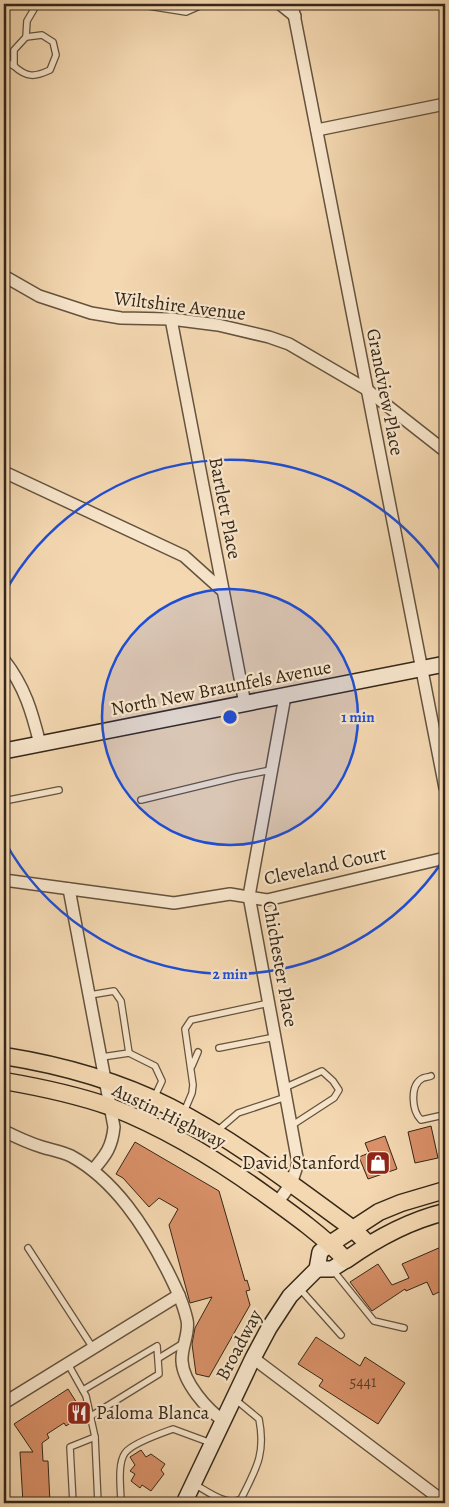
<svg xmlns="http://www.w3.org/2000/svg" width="449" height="1507" viewBox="0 0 449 1507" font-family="Alegreya,serif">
<rect width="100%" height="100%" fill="#f4d8b1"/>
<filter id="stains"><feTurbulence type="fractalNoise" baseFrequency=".004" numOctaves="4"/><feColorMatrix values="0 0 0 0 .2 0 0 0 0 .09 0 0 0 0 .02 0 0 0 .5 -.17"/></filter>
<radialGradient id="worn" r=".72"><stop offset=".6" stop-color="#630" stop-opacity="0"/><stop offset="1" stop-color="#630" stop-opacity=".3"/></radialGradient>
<g fill="#d99068" stroke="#342718">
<path d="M431,1126L438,1158L415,1163L408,1132Z"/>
<path d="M385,1136L397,1169L368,1179L359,1157L369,1153L365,1143Z"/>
<path d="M135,1142L219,1191L245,1281L247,1280L250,1290L246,1291L250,1305L209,1377L196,1374L192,1344L195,1328L212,1297L190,1303L169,1225L178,1209L159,1198L149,1207L123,1178L116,1174Z"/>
<path d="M441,1247L445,1256V1289L433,1295L427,1282L406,1291L405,1289L372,1311L350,1282L378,1264L392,1285L409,1278L402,1264Z"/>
<path d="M316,1337L360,1366L365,1357L405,1383L378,1424L319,1386L323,1380L298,1364Z"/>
<path d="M68,1389L84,1414L66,1426L64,1423L47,1434L49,1438L42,1443L43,1461H48L50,1503H23L20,1452H33L14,1424Z"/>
<path d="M141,1450L146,1457L151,1454L165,1464L161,1470L164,1474L151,1491L142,1485L140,1488L131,1481L135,1474L130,1471L135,1465L130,1457Z"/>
</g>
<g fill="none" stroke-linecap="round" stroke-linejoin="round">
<defs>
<g id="lane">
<path d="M136,4L186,12L204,4"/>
<path d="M4,61L14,66V50L26,37L27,21L37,4"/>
<path d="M14,66C27,78 35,77 50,70L56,55L53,42L42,35L26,37"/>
<path d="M141,800L236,777L271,770"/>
<path d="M4,801L59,790"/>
<path d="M90,995L114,991L121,1001L129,1053"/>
<path d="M219,1048L275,1037"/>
<path d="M102,1057L129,1053L155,1066L162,1081L154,1098"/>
<path d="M192,1066L198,1052"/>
<path d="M431,1076C429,1077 426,1077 423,1078C409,1085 412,1111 421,1120L439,1116"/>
<path d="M284,1088L322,1071L333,1081L339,1090L334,1098L291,1126"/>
<path d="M184,1112L192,1093L193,1085L185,1029L191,1020L269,1003"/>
<path d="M217,1131L238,1113L286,1097"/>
<path d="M28,1248L93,1348"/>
<path d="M332,1269L374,1321L404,1328"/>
<path d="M300,1289L341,1335"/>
<path d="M159,1358L185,1342"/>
<path d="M68,1364L86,1396L95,1437L70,1447L73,1503"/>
<path d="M83,1390L157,1346L159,1374L91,1416"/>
<path d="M95,1437L98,1503"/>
<path d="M194,1484C207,1491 227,1507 241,1499C256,1469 266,1454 259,1419L236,1400"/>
<path d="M121,1503C121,1490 117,1464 125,1453C132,1443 162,1433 173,1429L211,1443"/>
</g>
<g id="street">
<path d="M280,4L295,16"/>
<path d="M292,4L445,788"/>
<path d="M317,130L445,104"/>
<path d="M4,276L39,296L91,313L121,318L171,319L218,325L269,337L289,344L366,389L445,451"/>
<path d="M171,319L245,704"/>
<path d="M4,472L184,556L223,591"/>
<path d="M4,660C25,687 32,712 40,744"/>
<path d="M4,880L174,903L230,894L267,900L445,858"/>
<path d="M69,889L114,1127C112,1147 106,1155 93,1170"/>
<path d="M4,1131C16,1137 29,1143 42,1147C52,1150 62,1152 71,1156C115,1180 145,1227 167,1270C175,1286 183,1302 187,1320C190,1333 181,1347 182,1361C183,1382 207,1410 224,1421"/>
<path d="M277,1203L291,1184L298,1163L249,896L285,696"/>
<path d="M253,1358L435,1495L445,1500"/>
<path d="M4,1403L179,1295"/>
</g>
<g id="secondary">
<path d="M4,751L445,664"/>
<path d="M317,1269H332L346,1260"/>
<path d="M184,1503L253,1358L269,1328L290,1296L317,1269L320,1252L330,1244"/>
</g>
<g id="primary">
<path d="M4,1056C61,1065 118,1081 170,1107C235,1140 294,1186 353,1229L368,1244"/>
<path d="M4,1081C39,1087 77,1095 111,1107C165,1128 219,1161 266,1195C294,1215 322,1235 346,1260C377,1238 408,1221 445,1212"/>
<path d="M330,1244L379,1212L401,1203L445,1190"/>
</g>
</defs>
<use href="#lane" stroke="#64533e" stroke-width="8"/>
<use href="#street" stroke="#64533e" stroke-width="14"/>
<use href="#secondary" stroke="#342718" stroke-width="18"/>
<use href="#primary" stroke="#342718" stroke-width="19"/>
<use href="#lane" stroke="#f8e6cc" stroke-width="5.5"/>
<use href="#street" stroke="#f8e6cc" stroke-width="11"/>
<use href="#secondary" stroke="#f8e6cc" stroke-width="15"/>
<use href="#primary" stroke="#f4d8b1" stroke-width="16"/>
</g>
<circle cx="230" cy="717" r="128" fill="#1d4ed8" fill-opacity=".12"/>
<g fill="none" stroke="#1d4ed8" stroke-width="2.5">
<circle cx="230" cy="717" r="128"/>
<path d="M444 859A257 257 0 0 1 4 840M4 594A257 257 0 0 1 444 575"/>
</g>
<defs>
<symbol id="shop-square" viewBox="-11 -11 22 22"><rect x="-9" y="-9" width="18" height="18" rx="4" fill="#8f2418" stroke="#f8e6cc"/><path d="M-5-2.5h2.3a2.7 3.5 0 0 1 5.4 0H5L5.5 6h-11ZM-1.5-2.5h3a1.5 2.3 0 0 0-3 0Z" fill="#fff"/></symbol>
<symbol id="restaurant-square" viewBox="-11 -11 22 22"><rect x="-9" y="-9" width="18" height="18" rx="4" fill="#8f2418" stroke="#f8e6cc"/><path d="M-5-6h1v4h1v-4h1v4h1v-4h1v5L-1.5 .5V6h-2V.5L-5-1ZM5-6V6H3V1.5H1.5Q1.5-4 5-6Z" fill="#fff"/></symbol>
</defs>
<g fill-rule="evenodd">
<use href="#shop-square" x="364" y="1149" width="28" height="28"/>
<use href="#restaurant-square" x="65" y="1399" width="28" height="28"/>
</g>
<g text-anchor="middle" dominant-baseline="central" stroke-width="4.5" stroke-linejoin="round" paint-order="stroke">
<g font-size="16" fill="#5d412c">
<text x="363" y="1382">5441</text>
</g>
<g font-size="19" fill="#342718" stroke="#f8e6cc">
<text transform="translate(180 306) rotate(7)">Wiltshire Avenue</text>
<text transform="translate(385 392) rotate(79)">Grandview Place</text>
<text transform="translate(225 508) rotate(79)">Bartlett Place</text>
<text transform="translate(221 688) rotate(-11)">North New Braunfels Avenue</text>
<text transform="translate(325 866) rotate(-12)">Cleveland Court</text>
<text transform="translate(280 964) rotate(80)">Chichester Place</text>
<text transform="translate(169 1116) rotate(26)">Austin Highway</text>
<text transform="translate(239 1345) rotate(-62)">Broadway</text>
</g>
<g font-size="19" fill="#342718" stroke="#f8e6cc" text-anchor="end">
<text x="360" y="1163">David Stanford</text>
<text x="96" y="1413" text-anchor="start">Paloma Blanca</text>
</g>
</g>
<circle cx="230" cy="717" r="8" fill="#1d4ed8" stroke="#f8e6cc" stroke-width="2.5"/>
<g font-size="15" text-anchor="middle" font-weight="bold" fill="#1d4ed8" stroke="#f8e6cc" stroke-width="4.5" stroke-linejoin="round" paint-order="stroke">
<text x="358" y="722">1 min</text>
<text x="230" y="979">2 min</text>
</g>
<rect width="449" height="1507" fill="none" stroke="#f4d8b1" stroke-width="20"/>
<rect x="5" y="5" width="439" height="1497" fill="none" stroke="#342718" stroke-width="2.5"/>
<rect x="10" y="10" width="429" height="1487" fill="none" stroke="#342718"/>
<rect width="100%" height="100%" filter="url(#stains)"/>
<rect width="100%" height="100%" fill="url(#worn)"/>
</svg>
